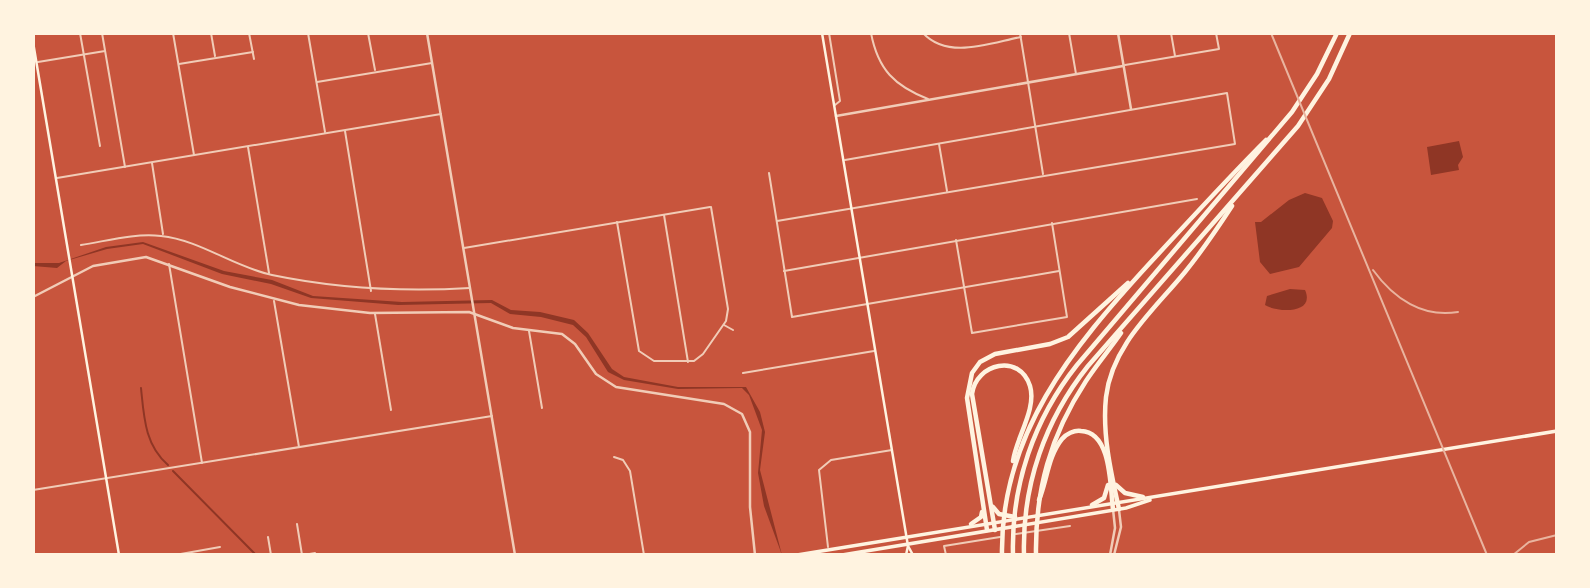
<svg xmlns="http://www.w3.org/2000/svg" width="1590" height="588" viewBox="0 0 1590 588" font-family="'Noto Sans',sans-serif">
<rect width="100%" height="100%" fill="#c8553d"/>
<g fill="#8f3625">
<path d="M1459,141L1463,157L1458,165L1459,170L1431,175L1427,147Z"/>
<path d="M1305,193L1322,198L1333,221L1332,228L1299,267L1270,274L1260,262L1255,222H1261L1289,200Z"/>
<path d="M143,242L224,271L272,280L313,296L402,302L492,300L511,310L540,312L574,320L588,333L612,369L624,377L678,387H746L760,412L765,432L760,470L782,555L764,506L758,473L762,430L749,395L742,388L678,389L624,380L608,372L586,337L573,325L541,317L510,314L491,303L398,305L311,298L271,284L222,274L143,244L107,249L66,261L57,268L33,266V263H59L106,247Z"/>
<path d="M1290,289L1305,290C1316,315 1275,312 1265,305L1267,296Z"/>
</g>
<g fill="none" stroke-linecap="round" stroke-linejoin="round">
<g stroke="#8f3625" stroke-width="2">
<path d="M141,388C144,418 145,445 168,465"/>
<path d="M173,471L256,555"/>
</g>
<g stroke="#f1ccb7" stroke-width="2">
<path d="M80,33L100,146"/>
<path d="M102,33L125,167"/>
<path d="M173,33L194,155"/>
<path d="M211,33L215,56"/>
<path d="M249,33L254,59"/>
<path d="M308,33L325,132"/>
<path d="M368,33L375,70"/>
<path d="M829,33L840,101L835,105"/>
<path d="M871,33C878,70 895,86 928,99"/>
<path d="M923,33C948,60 990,43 1021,37"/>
<path d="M1020,33L1043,174"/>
<path d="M1069,33L1076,74"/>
<path d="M1171,33L1175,56"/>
<path d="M38,62L105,51"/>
<path d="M179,64L253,52"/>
<path d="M1125,65L1219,49L1216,33"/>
<path d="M317,82L432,63"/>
<path d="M345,131L371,291"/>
<path d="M939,144L947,191"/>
<path d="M248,147L269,273"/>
<path d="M152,163L163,234"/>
<path d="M769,173L792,317L1059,271"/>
<path d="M57,178L441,114"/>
<path d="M664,215L688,362"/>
<path d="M777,221L1235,144L1227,93L845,160"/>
<path d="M617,222L639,351L654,361H694L703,354L726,321L728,309L711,207"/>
<path d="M956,240L972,333L1067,317L1052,223"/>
<path d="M81,245C107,241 134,233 161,236C200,240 234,267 272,275C339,289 402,292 470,288"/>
<path d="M464,248L710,207"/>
<path d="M169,264L202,463"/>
<path d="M784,271L1197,199"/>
<path d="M274,301L299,447"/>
<path d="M375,314L391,410"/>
<path d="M724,325L733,330"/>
<path d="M529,331L542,408"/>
<path d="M743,373L874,351"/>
<path d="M614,457L623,460L630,471L644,555"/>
<path d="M33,490L492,416"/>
<path d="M297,524L302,555"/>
<path d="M1016,534L1070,526"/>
<path d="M268,537L271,555"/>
<path d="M828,547L819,470L831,460L892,450"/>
<path d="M175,555L220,547"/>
<path d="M304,555L315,553"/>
<path d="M946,555L944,546L1000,537"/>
</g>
<g stroke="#f1ccb7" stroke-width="2.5">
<path d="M427,33L515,555"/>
<path d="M1118,33L1131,109"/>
<path d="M836,116L1123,66"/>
<path d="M33,297L93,266L146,257L230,287L299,305L370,313L469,312L513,328L562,334L575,344L596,374L616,387L724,404L742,414L750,432V507L755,555"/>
<path d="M1110,555L1115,528L1113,509"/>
<path d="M1114,555L1121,527L1119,510"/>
</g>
<g stroke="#fff3e0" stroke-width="2.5">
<path d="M822,33L908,546L913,555"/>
<path d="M33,42L119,555"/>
<path d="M906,555L908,546"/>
</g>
<g stroke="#fff3e0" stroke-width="3.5">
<path d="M797,555L1557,431"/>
<path d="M842,555L1126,508L1150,500"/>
</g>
<g stroke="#fff3e0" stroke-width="4.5">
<path d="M1116,485L1125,493L1143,497"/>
<path d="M1039,500C1047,481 1048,456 1062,439C1066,434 1074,430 1081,431C1112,432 1110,488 1113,509"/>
<path d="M1092,505L1104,498L1108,485"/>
<path d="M993,507L999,514L1015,517"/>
<path d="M1119,509C1111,473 1102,434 1106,397C1112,345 1154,310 1185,272C1202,251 1217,229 1232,206"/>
<path d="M971,524L981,517L982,512"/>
<path d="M987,530L967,398L972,373L980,362L995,354L1050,344L1068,337L1128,283"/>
<path d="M995,530L972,394C976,363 1020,353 1030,386C1037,409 1016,438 1013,461"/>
<path d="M1002,555C1000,435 1072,348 1149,264C1188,222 1226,180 1266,140"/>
<path d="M1013,555C1011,485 1034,419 1077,365L1292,112L1317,74L1337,33"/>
<path d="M1024,555C1022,485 1045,420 1088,366L1298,126L1329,79L1350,33"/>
<path d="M1036,555C1035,490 1050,436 1086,381C1097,364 1110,349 1121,333"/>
</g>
<g stroke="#e9b49f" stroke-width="2">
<path d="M1271,33L1487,555"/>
<path d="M1373,270C1394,299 1423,318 1458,312"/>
<path d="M1513,555L1529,542L1557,535"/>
</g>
</g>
<rect width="1590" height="588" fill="none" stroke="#fff3e0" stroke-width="70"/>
</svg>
